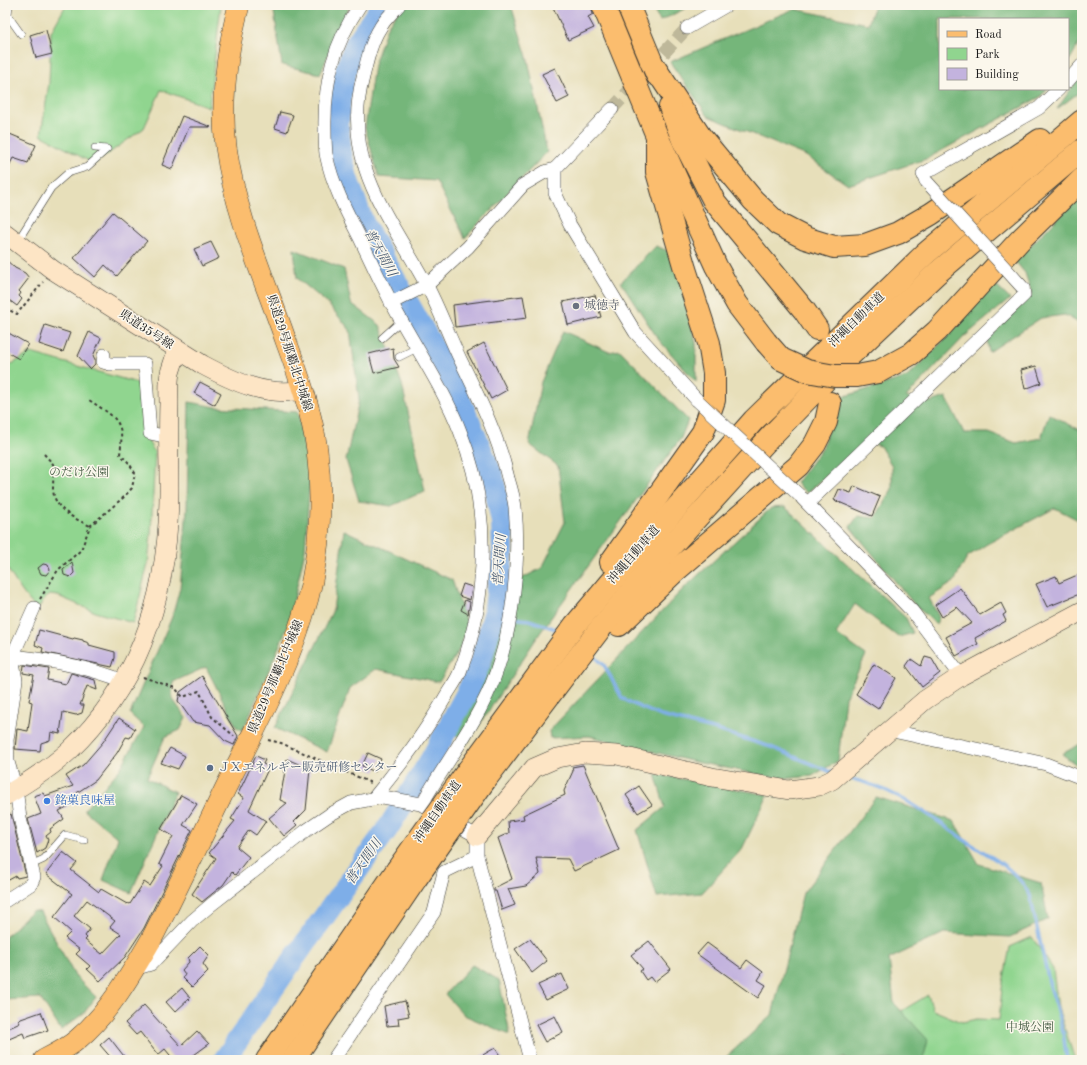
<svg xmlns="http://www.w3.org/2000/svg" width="1087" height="1065" viewBox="0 0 1087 1065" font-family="'Old Standard TT','Noto Serif JP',serif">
<rect width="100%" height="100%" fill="#fbf7ec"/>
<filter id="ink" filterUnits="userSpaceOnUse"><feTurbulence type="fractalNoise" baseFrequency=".025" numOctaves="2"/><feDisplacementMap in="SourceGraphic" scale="8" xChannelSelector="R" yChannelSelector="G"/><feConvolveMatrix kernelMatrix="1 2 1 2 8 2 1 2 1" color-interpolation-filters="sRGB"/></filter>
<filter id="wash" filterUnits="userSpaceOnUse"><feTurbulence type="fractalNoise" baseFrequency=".012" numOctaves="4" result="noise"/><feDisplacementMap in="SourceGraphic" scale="16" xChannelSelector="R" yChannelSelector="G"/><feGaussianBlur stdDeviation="0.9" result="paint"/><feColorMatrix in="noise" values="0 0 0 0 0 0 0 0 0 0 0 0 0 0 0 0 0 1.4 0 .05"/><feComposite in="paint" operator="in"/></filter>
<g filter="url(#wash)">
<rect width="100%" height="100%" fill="#e7dfba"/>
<g fill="#90d58f" stroke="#567856">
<path d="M66,5H221L209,107L161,90L144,128L94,164L41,135L49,83L51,32Z"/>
<path d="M31,353L141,384C142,408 139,432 155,452L151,534L148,564L133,623L98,613L58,596L50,595L44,599L38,609C24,598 15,580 5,565V362L10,365Z"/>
<path d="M1032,937L1053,969L1058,1008L1075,1060H856L898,1013L928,995L933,1010L962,1022L977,1019L999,1020L1002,988L1010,947Z"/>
</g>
<g fill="#74b67a" stroke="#48694b">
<path d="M273,5H350L320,74L282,65Z"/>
<path d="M402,5H511L528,60L547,152L465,238L436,181L379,177L365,128L374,65L387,27Z"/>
<path d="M651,5H692L660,21Z"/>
<path d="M875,5H1082V38L1068,63V19H940V89H1047L1040,97L926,159L848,185L806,156L708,116L670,62L794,9L868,24Z"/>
<path d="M1082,73V90L1057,109Z"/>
<path d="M1082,194V325L1065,315L1041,318L989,352L987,340L1032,294L1025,273L1015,261Z"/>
<path d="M656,246L673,253L696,343V382L658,339L621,282Z"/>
<path d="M294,249L344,269L351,303L380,325L402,384L425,491L391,506L359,501L346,460L359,399L350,330L328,304L297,278Z"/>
<path d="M994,284L1010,299L965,336L906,397L931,402L946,397L964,433H989L1016,443L1041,438L1049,414L1082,431V559L1080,521L1055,508L987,544L967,557L954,582L929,598L939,617L936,624L915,605L850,527L858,516L875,518L892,489V466L880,446L867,441L807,493L796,483L823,447L836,399L907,377L950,334Z"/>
<path d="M563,331L609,352L620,350L688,420L681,438L540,633L466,745L455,734L492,663L509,585L542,568L565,522L558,466L529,444L541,382Z"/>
<path d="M189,402L216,407L298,412L310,478L305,550L288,626L243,730L237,728L206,667L173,682L172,698L186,718L180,730L165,737L147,778L175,792L131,893L103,880L118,838L84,810L120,769L144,727L130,714L172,617L180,588L187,509Z"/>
<path d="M785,507L906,618L913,633L898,637L855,604L836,634L866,655L845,698L838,761L812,776L782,779L691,761L589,736L550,738L549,731L682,590L771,508Z"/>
<path d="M344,530L452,580L468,626L460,648L439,682L376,669L350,688L327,752L275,728L333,610Z"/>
<path d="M1082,743V769L1062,754Z"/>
<path d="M655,774L768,795L742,849L702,893L657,897L637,830L665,807Z"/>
<path d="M876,797L954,821L979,864L1041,883L1048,919L1010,937L944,933L889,959L894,1003L928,1040L923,1060H846L844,1057L836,1060H723L772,1015L803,893Z"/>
<path d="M32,911L40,912L75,976L96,997L84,1013L61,1030L40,998L5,1000V937Z"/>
<path d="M472,965L499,980L510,1035L464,1015L445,994Z"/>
</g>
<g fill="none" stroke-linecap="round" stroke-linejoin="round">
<g stroke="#7eaee8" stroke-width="3.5">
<path d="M494,614L506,617"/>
<path d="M513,618L529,620L562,631"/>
<path d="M591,653L604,665L622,698L633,704L661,716L717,730L771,747L831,772"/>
<path d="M845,777C856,780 869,783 880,788C910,800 936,820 963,839C990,857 1013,865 1030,895L1049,982L1063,1032L1067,1060"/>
</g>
<path stroke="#7eaee8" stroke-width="22" d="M224,1060L293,960L388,828L431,759L469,689L481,660L494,614L503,551L502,523L493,477L452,381L363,222L347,178L341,153L338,125L340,100L345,73L355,45L382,5"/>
</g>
<g id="blocks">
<g fill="#c3b3de" fill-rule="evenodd">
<path d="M552,5H591L593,14L588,17L594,28L568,40Z"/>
<path d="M46,30L52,54L36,58L30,35Z"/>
<path d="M555,68L569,97L557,103L542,74Z"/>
<path d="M280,112L293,115L287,132L275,128Z"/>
<path d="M182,116L211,127H189L172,169L162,165Z"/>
<path d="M5,132L36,145L28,163L13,158L5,174Z"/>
<path d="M113,212L147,241L117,276L105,265L95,277L74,258Z"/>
<path d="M211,242L219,258L202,266L194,249Z"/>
<path d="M5,259L15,268L25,273L29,278L19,291L21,293L19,296L22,299L17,306L5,297Z"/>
<path d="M595,295L601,317L568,325L563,302Z"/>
<path d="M523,296L527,318L455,327L453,305Z"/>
<path d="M45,325L70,333L63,352L39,344Z"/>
<path d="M5,331L28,344L19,359L5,351Z"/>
<path d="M89,332L101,338L93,356L95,359V364L90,369L78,356Z"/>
<path d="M484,343L507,390L491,399L467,352Z"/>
<path d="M393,348L394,359L399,367L374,373L369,354Z"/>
<path d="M1036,366L1041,383L1025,389L1021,370Z"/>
<path d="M200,382L221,393L215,405L194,393Z"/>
<path d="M854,486L880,497L872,516L834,500L839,489L851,493Z"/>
<path d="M72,562L74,573L70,577L64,575L63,570Z"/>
<path d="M43,564L48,565L50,570L46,575L41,574L38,568Z"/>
<path d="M1082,573V593L1047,607L1036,584L1056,576L1059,583Z"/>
<path d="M463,584L472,587L470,600L459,596Z"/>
<path d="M960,588L980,615L1001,603L1006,613L1003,615L1006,621L975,638L978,644L956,656L946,637L972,623L957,607L942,617L935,605Z"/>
<path d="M465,600L470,602L468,614L461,610Z"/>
<path d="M39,630L73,639L74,638L83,640V641L89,643V645L115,652V658L112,667L42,652L43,648L35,645Z"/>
<path d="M925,657L932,659L940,673L922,687L906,666L911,659L921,666Z"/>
<path d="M874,664L896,678L878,709L856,694Z"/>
<path d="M24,665L49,669L47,680L66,684L71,673L95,680L97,690L87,686L80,705H84L82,713L76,715L63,712L60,734L51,732L50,740L41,743L40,751L15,749L17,729L28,731L32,702L29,701L34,675L23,673Z"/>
<path d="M202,676L238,736L234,745L225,741L210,725L193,722L178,701L180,692Z"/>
<path d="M119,718L135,729L130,738L126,737L117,753L96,780L66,800L69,806L59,811L64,819L50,829L51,832L46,836L48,840L45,848L37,853L28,819L41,814L34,796L43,793L45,796L73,786L66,776L83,765L103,742Z"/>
<path d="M170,748L185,756L178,769L161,763Z"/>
<path d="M368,753L381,759L375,772L362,766Z"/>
<path d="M256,756L265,760L263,764L269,767L249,810L266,821L256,835L249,830L237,847L249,857L235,875L232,872L223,885L202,902L192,894L216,858L209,853L235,821L231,819L244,798L238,794Z"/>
<path d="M287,759L310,769L306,810L294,822L297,825L284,836L269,818L287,803L280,800Z"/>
<path d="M583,765L619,850L574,871L568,859L536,858L540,874L526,886L508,889L515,905L502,910L496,891H494V888L512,879L498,838L509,833L508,821L524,819L523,815L565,795L564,791L573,771L572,767Z"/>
<path d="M639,786L652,805L638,813L626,795Z"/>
<path d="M181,795L197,804L183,825L192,830L144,928L125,957L100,981L87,969L90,966L76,954L80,950L65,938L71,932L54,917L72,894L46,874L63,852L77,863L71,870L99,892L101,889L127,904L128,903L130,904L144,882L150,886L163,866L159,864L173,836L161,829ZM87,900L115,921L110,927L121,934L102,954L85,940L87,938L85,936L90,929L74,916Z"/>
<path d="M11,814L26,876L17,878L16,876L5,882V817Z"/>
<path d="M530,939L547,961L532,973L515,949Z"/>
<path d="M649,941L671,969L654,982L650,977L646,980L640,971L643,969L631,955Z"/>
<path d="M707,943L741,968L747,960L763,972L758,980L766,985L758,998L697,954Z"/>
<path d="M200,946L209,955L203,964L208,971L192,987L183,978L185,974L182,970L189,962L188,958Z"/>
<path d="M562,974L569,989L546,1000L538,985Z"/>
<path d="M182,988L190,998L175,1012L166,1002Z"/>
<path d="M405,1001L409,1016L398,1018L399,1025L387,1026L384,1006Z"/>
<path d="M144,1005L181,1046L197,1031L209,1044L187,1060H174L165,1049L158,1055L140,1032L136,1035L125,1023Z"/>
<path d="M41,1012L48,1030L25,1038L23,1033L9,1039L5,1030L20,1023L18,1020Z"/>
<path d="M555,1016L563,1032L545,1042L536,1025Z"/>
<path d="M109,1037L127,1060H113L100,1045Z"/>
<path d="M495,1048L503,1060H474Z"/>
</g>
</g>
</g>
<g filter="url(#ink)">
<use href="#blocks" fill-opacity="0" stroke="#3a3934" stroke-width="1"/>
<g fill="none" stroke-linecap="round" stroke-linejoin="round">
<path stroke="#beb89a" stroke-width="13" stroke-dasharray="13 6" stroke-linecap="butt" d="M612,109L687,28"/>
<defs>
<g id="lane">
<path d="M6,13L21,34"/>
<path d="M17,242L51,188L68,173L87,167L107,149L95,148"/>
<path d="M382,338L401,321"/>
<path d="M399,357L417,348"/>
<path d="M31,865L44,859L65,835L84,840"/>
</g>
<g id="street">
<path d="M360,5C334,43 324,82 325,128C325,136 325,145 326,154C332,184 346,211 360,238C373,266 386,294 401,320C421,356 445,392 460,431C490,505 489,595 461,669C458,679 451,687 446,696C425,733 400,766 373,799"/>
<path d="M399,5C393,12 384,20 380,28C371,42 367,61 363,77C341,162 388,214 426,284C439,308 448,334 460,359C479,398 498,435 508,478C511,488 514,498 515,507C521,569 511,650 482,705C466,737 444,766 426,797L424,806"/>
<path d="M5,14L6,5"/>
<path d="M687,28L727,5"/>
<path d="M1068,81L1082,65"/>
<path d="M612,109L555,169V193L570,225L635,332L697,400"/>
<path d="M926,181L923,174L1039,108L1059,89"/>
<path d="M391,303L427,285L468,247L523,185L545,172L555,169"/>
<path d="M104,355L103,362L110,364H145L150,433L168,437"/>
<path d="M802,498L912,611L961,676"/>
<path d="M808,503L1024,295L1023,288"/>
<path d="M13,663L21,657C57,661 90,668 124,681"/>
<path d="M888,730L1046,764L1082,778"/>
<path d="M449,821L477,836V856L530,1060"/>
<path d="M5,901L31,884L34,877L20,818L16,789L8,762L7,740L16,680L12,657L34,608"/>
<path d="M134,969L151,964L192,921L212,904L307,830L329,815L351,803L383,797L421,804L431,810"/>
<path d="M333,1060L434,912L444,872L477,856"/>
</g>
<g id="secondary">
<path d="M5,233L53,270L203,365C235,382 266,397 302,390"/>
<path d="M5,796C25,784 53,766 69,751C144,680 170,585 169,485C169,458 168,431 169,404C169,394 168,383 170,373C172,366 175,358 177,350"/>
<path d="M477,836L534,768L557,758L585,753L617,755L712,777L789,790L819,786L832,780L925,700L961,676L1082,611"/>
</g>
<path id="primary" d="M44,1060C56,1054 68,1048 78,1039C109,1013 131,974 151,940C177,890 201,839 225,789C256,727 290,665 308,598C320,551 323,498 317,450C312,413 299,376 286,341C264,278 235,214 226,147C220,100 227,51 239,5"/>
<g id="highway">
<path d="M603,5L657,136L716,266L737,304L766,342"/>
<path d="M628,5L657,75"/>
<path d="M651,62L700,136L753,200L778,224L805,238L834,247L865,245L898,233L931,214L1040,140"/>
<path d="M670,107L683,140L714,201L804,310L817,329"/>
<path d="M878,372L911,354L937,331L1021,239L1082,179"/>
<path d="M611,562L703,432L714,400V373L709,343L685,269L657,172V136"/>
<path d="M619,625L673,573L798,466L815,444L826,422L830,403"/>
<path d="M469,769L575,625L625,566L754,420L924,255L1082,121"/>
<path d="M485,780L599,630L650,569L772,435L844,361L937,273L1082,150"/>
<path d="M267,1060L397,870"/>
<path d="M293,1060L415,880"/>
</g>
</defs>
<use href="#lane" stroke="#3a3934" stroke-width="8"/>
<use href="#street" stroke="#3a3934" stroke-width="14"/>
<use href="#secondary" stroke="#3a3934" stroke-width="20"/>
<use href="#primary" stroke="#3a3934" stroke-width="22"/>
<use href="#highway" stroke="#3a3934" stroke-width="24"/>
<g stroke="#3a3934" stroke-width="2" stroke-dasharray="3 3" stroke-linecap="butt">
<path d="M5,308L17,314L43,282"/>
<path d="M44,454L53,464C54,472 53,480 53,489C54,510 74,518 90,526"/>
<path d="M40,599L58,570L81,550L90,526L124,497L132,488L135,473L129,463L120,454C125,420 116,418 89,400"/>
<path d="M143,677L175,688L183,697L199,691L212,717L234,736"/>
<path d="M268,740L281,743L369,782V784"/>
</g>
<use href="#lane" stroke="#fff" stroke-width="7"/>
<use href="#street" stroke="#fff" stroke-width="13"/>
<use href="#secondary" stroke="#fde5c5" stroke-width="19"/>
<use href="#primary" stroke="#fbbd6e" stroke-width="21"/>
<use href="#highway" stroke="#fbbd6e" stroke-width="22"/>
<defs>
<g id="street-bridge">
<path d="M926,181L1023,288"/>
<path d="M697,400L799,495"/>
</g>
<g id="highway-bridge">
<path d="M766,342L781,359L807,371L835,376H857L878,372"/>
<path d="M397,870L469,769"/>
<path d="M415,880L485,780"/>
</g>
</defs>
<use href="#street-bridge" stroke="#3a3934" stroke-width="14" stroke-linecap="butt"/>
<use href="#highway-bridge" stroke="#3a3934" stroke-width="24" stroke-linecap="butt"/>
<use href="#street-bridge" stroke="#fff" stroke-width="13"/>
<use href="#highway-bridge" stroke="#fbbd6e" stroke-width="22"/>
</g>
</g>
<circle fill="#6b7280" stroke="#fbf7ec" stroke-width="1.5" cx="576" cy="306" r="4"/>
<circle fill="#5c6f8a" stroke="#fbf7ec" stroke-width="1.5" cx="210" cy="768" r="4"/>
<circle fill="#3f7fe0" stroke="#fbf7ec" stroke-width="1.5" cx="47" cy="801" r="4"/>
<g text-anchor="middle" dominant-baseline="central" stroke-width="3" stroke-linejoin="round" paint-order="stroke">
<g font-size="12" fill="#5b616d" stroke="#fbf7ec" text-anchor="start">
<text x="584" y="306">城徳寺</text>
</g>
<g font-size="12" fill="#1c1c1c" stroke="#fbf7ec">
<text transform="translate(857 320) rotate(-44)">沖縄自動車道</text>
<text transform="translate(146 330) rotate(33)">県道35号線</text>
<text transform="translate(289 353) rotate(72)">県道29号那覇北中城線</text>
<text transform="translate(634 555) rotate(-49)">沖縄自動車道</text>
<text transform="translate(276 677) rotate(-67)">県道29号那覇北中城線</text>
<text transform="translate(438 812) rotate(-55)">沖縄自動車道</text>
</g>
<g font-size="12" fill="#455d44" stroke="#fbf7ec">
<text x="79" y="473">のだけ公園</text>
<text x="1030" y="1028">中城公園</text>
</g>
<g font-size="12" fill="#4e5e75" stroke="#fbf7ec" text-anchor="start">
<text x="218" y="768">ＪＸエネルギー販売研修センター</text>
</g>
<g font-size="12" fill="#366cbe" stroke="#fbf7ec" text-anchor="start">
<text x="55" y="801">銘菓良味屋</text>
</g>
<g font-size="13" font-style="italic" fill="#43566e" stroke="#fbf7ec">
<text transform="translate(380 253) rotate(61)">普天間川</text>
<text transform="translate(500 560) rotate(-86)">普天間川</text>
<text transform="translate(364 862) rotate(-55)">普天間川</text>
</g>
</g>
<rect width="1087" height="1065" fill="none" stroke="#fbf7ec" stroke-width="20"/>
<rect x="939" y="18" width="130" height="72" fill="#fbf7ec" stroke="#a29f99"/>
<rect x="947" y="31" width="20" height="6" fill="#fbbd6e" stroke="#a29f99"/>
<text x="975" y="38" font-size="12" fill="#1c1c1c">Road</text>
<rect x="947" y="48" width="20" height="12" fill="#90d58f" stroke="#a29f99"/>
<text x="975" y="58" font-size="12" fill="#1c1c1c">Park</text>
<rect x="947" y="68" width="20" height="12" fill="#c3b3de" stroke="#a29f99"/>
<text x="975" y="78" font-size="12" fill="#1c1c1c">Building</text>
</svg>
